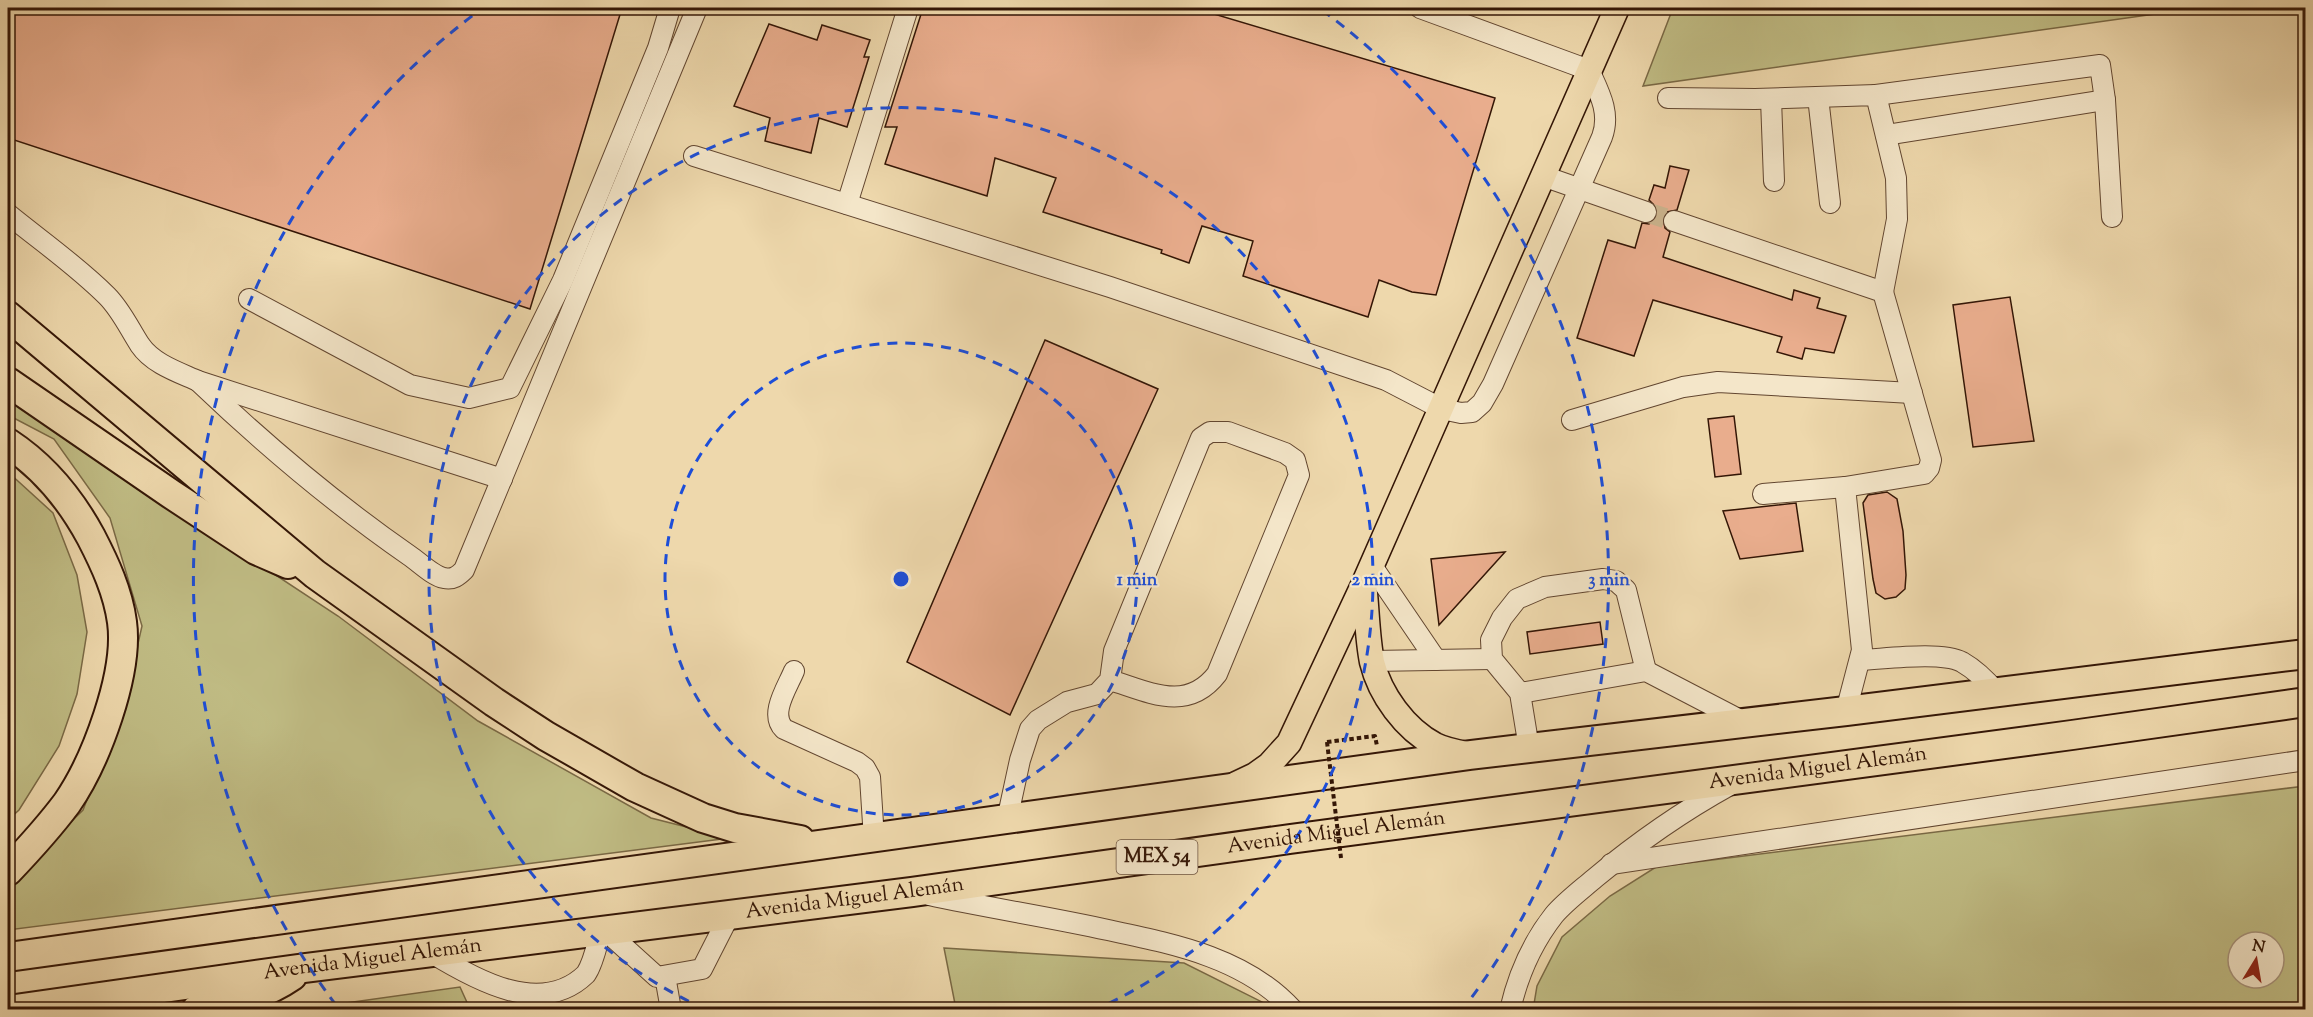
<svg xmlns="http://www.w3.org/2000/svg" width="2313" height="1017" viewBox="0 0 2313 1017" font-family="'Sorts Mill Goudy',serif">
<rect width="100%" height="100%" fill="#eed8ac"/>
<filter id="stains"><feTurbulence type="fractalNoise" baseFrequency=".00333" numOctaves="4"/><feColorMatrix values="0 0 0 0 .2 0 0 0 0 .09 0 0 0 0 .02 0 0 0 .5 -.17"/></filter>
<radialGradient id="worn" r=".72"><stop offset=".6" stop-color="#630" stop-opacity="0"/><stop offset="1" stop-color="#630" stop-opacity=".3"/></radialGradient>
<g fill="#c0bc84" stroke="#7a6945" stroke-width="1.5" fill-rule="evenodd">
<path d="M1673,8H2198L1643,86Z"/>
<path d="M8,399L338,616L478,721L651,818L730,838L8,930V883L83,810L125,701L142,626L110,518L54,439L8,415Z"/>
<path d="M8,472L53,513L77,575L87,632L77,694L59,746L19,810L8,820Z"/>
<path d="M2305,786V1009L1533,1010L1537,986L1562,937L1610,896L1656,867ZM2238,942H2274V978H2238Z"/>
<path d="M944,948L1184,963L1276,1009H956Z"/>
<path d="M460,987L470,1009H303Z"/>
</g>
<g fill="#e9ad8d" stroke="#341606" stroke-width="1.5">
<path d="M8,8H622L530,309L8,138Z"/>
<path d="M923,8H1194L1495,98L1436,295L1412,292L1379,280L1368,317L1243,276L1253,241L1202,226L1189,263L1161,253L1162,250L1043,212L1056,178L995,158L987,196L885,164L897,127H885Z"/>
<path d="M769,24L817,40L822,25L870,40L864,57H869L847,127L819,118L811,153L765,141L770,118L734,106Z"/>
<path d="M1670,166L1689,170L1677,210L1667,212L1663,218L1665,228L1670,232L1663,257L1792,300L1794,290L1820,298L1817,308L1846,316L1834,353L1805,348L1802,359L1777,352L1782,337L1653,300L1634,356L1577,338L1608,240L1635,248L1642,223L1649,224L1657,216L1658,209L1649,200L1654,185L1665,188Z"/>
<path d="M2010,297L2034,441L1973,447L1953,305Z"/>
<path d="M1045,340L1158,389L1010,715L907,662Z"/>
<path d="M1734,416L1741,474L1715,477L1708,419Z"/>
<path d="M1887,492L1897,499L1903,531L1906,575L1905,589L1896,597L1885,599L1876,593L1873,579L1863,503L1868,495Z"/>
<path d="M1796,503L1803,551L1740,559L1723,511Z"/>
<path d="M1505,552L1439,625L1431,559Z"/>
<path d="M1600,622L1603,644L1530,654L1527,632Z"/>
</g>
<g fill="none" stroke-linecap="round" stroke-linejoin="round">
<path stroke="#c9b18b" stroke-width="20" stroke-dasharray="20 10" stroke-linecap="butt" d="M1646,212L1674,221"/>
<defs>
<g id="minor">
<path d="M1876,95L2100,65L2105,100L2112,217"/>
<path d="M1818,97L1830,203"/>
<path d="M1668,98L1755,99L1876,95L1896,178L1897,219L1883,292"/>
<path d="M1771,99L1774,181"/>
<path d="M1886,135L2105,100"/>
<path d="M694,156L1110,287L1386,380L1442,409L1461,413L1472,412L1482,403L1493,384L1602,137C1611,113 1599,92 1589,70L1420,8"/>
<path d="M1543,176L1646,212"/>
<path d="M847,204L908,8"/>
<path d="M8,214C41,241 76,265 107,296C121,310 129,328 140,345C153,364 178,372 198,381L502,479"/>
<path d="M1674,221L1883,292L1931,460L1929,468L1924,474L1845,487L1862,650L1846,711"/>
<path d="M249,299L410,385L469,398L510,388L563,280L658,48L670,8"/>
<path d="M198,381C264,444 335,504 410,556C419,562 433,576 444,578C453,580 458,576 464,570L697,8"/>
<path d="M1572,420L1683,387L1718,382L1912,393"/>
<path d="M1763,494L1845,487"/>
<path d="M1372,566L1436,660"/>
<path d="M1860,660C1885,659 1941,651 1962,662C1976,670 1987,681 1997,693"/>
<path d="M1372,661L1492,659"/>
<path d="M794,671C787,688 769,714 784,729L857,762L865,768L870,777L874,839"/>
<path d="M1520,693L1646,671L1746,723"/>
<path d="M1529,748L1520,693L1492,659L1491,640L1502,618L1517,599L1545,587L1603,579L1616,581L1626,590L1646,671"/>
<path d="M1007,820L1020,760L1030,729L1038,720L1067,702L1097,694L1110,680L1114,651L1201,438L1210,432H1228L1285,453L1295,460L1299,475L1217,674C1187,713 1149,692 1110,680"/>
<path d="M1611,864L2306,760"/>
<path d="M929,895C989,908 1049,917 1108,930C1174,944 1246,958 1293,1010"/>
<path d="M605,930L657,977L702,969L730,914"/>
<path d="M430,952C477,981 542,1017 586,974C594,962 597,944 601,930"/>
<path d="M665,976L671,1010"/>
<path d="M1510,1010C1518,975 1532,943 1554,915C1565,902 1581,890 1595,878C1637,843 1681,812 1730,785"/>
</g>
<g id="major">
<path d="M1364,583C1367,609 1367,637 1372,662C1380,695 1405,729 1435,745C1445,750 1456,752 1467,754"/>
<path d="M1236,784L1255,775L1269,765L1289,743L1364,583L1617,8"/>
</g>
<g id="highway">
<path d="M8,316L315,574L494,702L546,736L635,787L703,818L735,828L800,840"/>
<path d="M8,382L171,494L256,550L288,564"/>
<path d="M8,443C43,466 71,500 91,537C105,564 118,592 122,622C129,673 96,761 67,803C49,827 29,849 8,871"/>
<path d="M8,957L1470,755L1846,711L2306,654"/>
<path id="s1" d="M8,1010L305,968L912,892L1290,839L2072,735L2306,702"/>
<path d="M196,1010C230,1004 263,996 292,976"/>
</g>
</defs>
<use href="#minor" stroke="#624630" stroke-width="22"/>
<use href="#major" stroke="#341606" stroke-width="27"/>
<use href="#highway" stroke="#341606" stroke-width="32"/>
<path stroke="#341606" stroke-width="4" stroke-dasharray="4.5 3" stroke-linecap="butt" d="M1327,742L1375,736L1377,746"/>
<use href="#minor" stroke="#f4e6c9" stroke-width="20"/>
<use href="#major" stroke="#eed8ac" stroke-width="24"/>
<use href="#highway" stroke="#eed8ac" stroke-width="28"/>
<path stroke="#341606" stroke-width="4" stroke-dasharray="4.5 3" stroke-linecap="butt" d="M1327,742L1341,858"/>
</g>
<g fill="none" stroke="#1d4ed8" stroke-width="3" stroke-dasharray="10 8">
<circle cx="901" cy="579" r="236"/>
<path d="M705 1009A472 472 0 1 1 1097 1009"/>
<path d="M336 1005A708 708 0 0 1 480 10M1322 10A708 708 0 0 1 1466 1005"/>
</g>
<g text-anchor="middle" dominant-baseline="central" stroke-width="4.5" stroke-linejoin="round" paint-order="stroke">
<rect fill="#f4e6c9" stroke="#6e5440" stroke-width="1.5" x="1116.5" y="840" width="81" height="34" rx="4.5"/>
<g font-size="20" font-weight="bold" fill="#341606">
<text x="1157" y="857">MEX 54</text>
</g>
<g font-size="21" fill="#341606" stroke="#f4e6c9">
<text stroke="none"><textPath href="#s1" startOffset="1826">Avenida Miguel Alemán</textPath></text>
<text stroke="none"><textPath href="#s1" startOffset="1340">Avenida Miguel Alemán</textPath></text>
<text stroke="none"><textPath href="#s1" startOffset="854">Avenida Miguel Alemán</textPath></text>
<text stroke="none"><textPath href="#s1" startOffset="368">Avenida Miguel Alemán</textPath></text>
</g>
</g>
<circle cx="901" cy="579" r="9" fill="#1d4ed8" stroke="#f4e6c9" stroke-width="3"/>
<g font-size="18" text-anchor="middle" font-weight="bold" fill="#1d4ed8" stroke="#f4e6c9" stroke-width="4.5" stroke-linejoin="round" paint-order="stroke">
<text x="1137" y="585">1 min</text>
<text x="1373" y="585">2 min</text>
<text x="1609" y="585">3 min</text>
</g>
<rect width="2313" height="1017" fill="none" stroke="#eed8ac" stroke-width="30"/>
<rect x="9" y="9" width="2295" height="999" fill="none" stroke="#341606" stroke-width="3"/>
<rect x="15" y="15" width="2283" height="987" fill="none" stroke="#341606" stroke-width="1.5"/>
<g transform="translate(2256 960) rotate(11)"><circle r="28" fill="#f4e6c9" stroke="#a7937b" stroke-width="1.5"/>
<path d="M0-4.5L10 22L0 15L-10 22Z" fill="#8f2418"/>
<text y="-9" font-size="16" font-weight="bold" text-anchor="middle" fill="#341606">N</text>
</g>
<rect width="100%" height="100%" filter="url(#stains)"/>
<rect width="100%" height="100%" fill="url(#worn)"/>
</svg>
